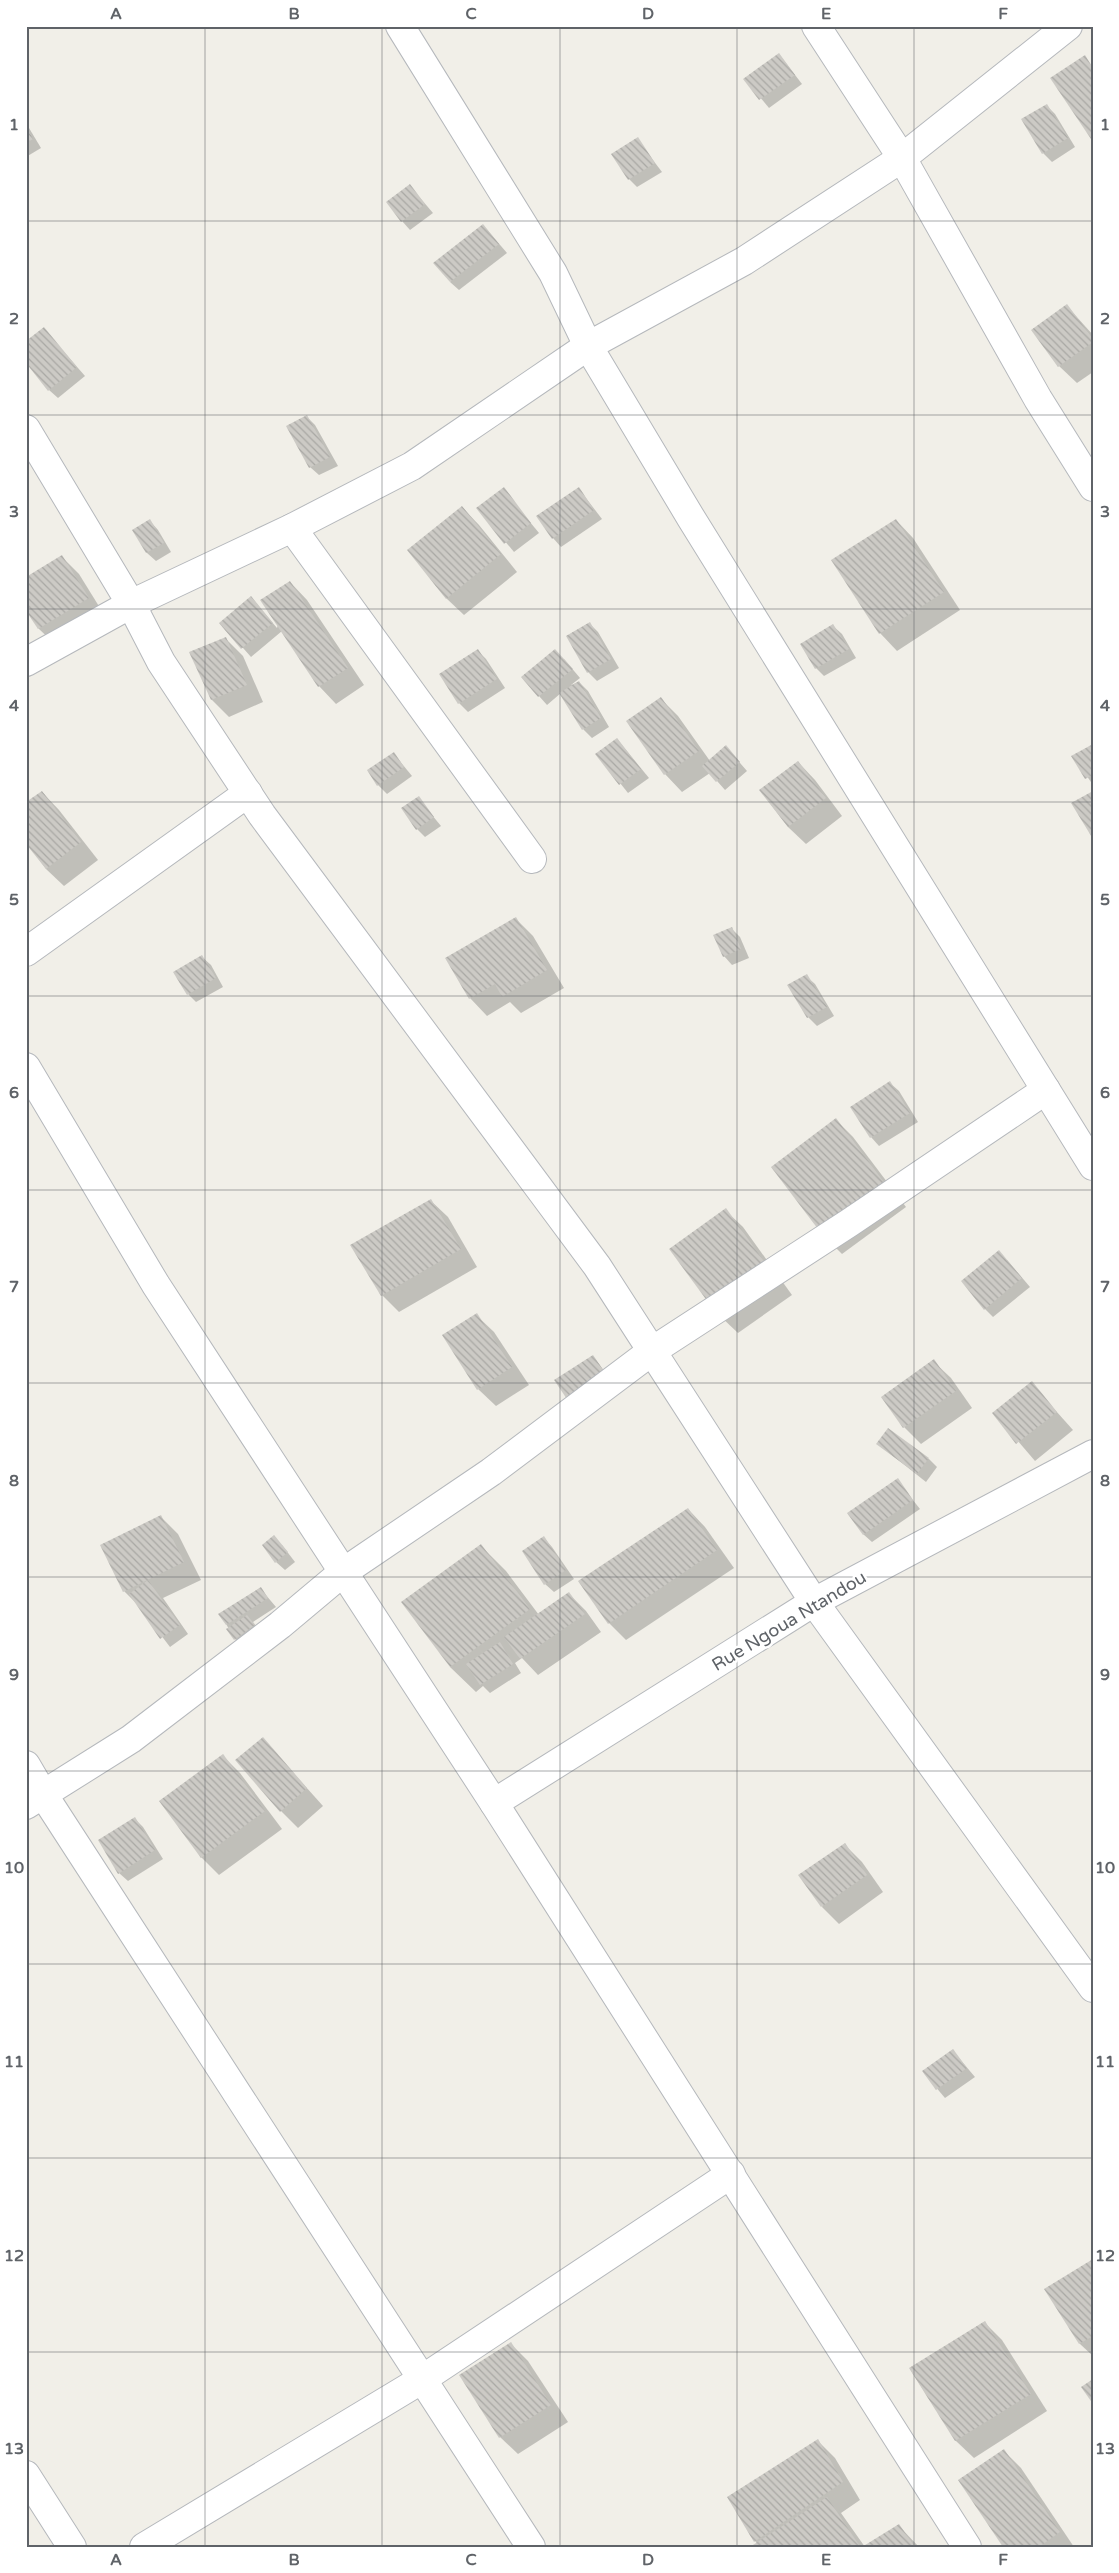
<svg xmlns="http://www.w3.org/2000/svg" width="1119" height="2573" viewBox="0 0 1119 2573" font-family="'Varela Round',sans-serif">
<defs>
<pattern id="building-back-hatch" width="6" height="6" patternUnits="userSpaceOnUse" patternTransform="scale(1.25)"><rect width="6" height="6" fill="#cccac5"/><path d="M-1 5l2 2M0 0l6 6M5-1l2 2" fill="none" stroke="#a9a8a4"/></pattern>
</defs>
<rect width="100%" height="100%" fill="#f1efe8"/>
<g fill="#0003">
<path d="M779,54L802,84L769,108L745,79Z"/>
<path d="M1047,106L1055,114L1075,147L1052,162L1043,153Z"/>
<path d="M26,123L41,148L26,157Z"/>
<path d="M637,139L662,172L637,187L629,179Z"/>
<path d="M410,186L433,213L410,230L402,221Z"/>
<path d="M483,225L507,253L459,290L450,282Z"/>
<path d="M1067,306L1093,335V372L1077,383L1059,366Z"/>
<path d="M44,329L85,376L58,398L49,390Z"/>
<path d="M306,416L315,425L338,466L319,475L310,467Z"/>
<path d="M503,489L539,533L514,552L478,509Z"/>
<path d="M579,489L602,519L561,547L553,538Z"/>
<path d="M462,507L479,525L517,572L464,615L446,598Z"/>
<path d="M896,520L913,538L960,610L897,651L880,633L833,561Z"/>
<path d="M150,521L158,530L171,552L156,561L147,553L134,531Z"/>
<path d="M62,557L79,574L105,616L57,646L39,629L26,608Z"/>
<path d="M290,582L307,600L364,685L336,704L319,686L282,631L251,657L221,623L251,597L277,628Z"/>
<path d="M589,623L598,632L619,668L597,681L588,672L567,636Z"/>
<path d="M833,626L842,634L856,658L824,676L816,668Z"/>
<path d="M225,638L243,656L263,702L229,717L212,700Z"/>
<path d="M478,651L486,659L505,688L468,712L459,703L440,674Z"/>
<path d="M564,659L580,678L571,685L579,682L588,691L609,727L592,738L583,729L561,693L547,705L539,696Z"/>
<path d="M661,699L678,716L710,761L734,756L747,771L725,790L710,773L682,792L665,774L628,721Z"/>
<path d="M617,739L649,778L628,793L597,754Z"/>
<path d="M1093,745V785L1073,756Z"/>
<path d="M394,754L412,776L387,794L378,785Z"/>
<path d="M798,762L815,780L842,816L806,844L788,827L760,790Z"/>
<path d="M42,792L59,810L98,860L64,886L46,869L26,842Z"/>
<path d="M418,798L441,826L425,837L417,829Z"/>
<path d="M516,919L533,936L564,988L521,1013L510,1002L487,1016L470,998Z"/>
<path d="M732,929L740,937L749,958L732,965L724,956Z"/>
<path d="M202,957L211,965L223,987L196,1002L188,994Z"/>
<path d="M806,976L815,984L834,1016L817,1026L808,1017L789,986Z"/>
<path d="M890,1083L899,1091L918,1122L879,1146L871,1137Z"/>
<path d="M836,1120L853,1137L906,1207L842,1254L825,1237Z"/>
<path d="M430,1200L448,1217L477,1267L399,1312L382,1295Z"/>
<path d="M725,1210L743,1227L792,1295L738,1333L720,1316Z"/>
<path d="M1007,1260L1030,1287L993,1317L985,1309Z"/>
<path d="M476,1315L494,1332L529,1385L496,1406L478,1389Z"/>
<path d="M593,1356L615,1386L570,1402Z"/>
<path d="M933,1361L951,1378L972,1408L921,1444L904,1427Z"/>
<path d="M1031,1383L1073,1430L1035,1461L994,1413Z"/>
<path d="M878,1444L929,1459L937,1467L926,1482Z"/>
<path d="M897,1480L920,1509L872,1542L863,1534Z"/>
<path d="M688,1509L705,1527L734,1568L626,1640L609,1623Z"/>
<path d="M161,1517L178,1534L201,1580L163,1598L188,1634L170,1647L138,1605L124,1591Z"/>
<path d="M544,1538L552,1547L574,1579L554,1592L545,1584Z"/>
<path d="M282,1545L295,1562L285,1570L276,1562Z"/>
<path d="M481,1546L506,1571L539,1615L569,1594L586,1611L601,1632L538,1675L522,1658L515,1663L521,1673L490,1693L483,1686L476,1692L450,1667Z"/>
<path d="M260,1588L276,1607L253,1622L262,1634L243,1647L235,1639L220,1614Z"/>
<path d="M263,1739L323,1806L298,1828L281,1811Z"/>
<path d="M223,1756L240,1773L282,1829L219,1875L202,1858L160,1801Z"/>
<path d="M135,1819L143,1827L163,1859L128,1881L119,1873Z"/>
<path d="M844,1844L862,1862L883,1892L839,1924L822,1907Z"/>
<path d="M953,2051L975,2077L945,2098L923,2072Z"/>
<path d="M1093,2260V2356L1080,2344L1046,2290Z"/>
<path d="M984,2322L1002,2340L1047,2411L974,2458L956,2441L910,2369Z"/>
<path d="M511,2344L528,2361L568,2422L518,2454L500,2437Z"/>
<path d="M818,2441L835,2458L860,2500L841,2513L865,2547H756L757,2544L728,2497Z"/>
<path d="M1004,2451L1021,2468L1074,2547H1005Z"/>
<path d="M899,2526L919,2547H865Z"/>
</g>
<g fill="url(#building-back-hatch)">
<path d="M779,53L795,75L759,100L743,79Z"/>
<path d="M1085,55L1093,68V142L1050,78Z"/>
<path d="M1047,104L1068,138L1042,154L1021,119Z"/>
<path d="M26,127L33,139L26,143Z"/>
<path d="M638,137L655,163L628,180L611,154Z"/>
<path d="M410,184L425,204L401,222L386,202Z"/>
<path d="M483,224L499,244L450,282L433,263Z"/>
<path d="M1067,304L1093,339V342L1058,367L1031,330Z"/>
<path d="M44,327L77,367L48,391L26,363V341Z"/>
<path d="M307,415L330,457L309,468L286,426Z"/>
<path d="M504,487L531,523L504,544L476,508Z"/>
<path d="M579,487L594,510L552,539L536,516Z"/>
<path d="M462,506L501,554L446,599L407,550Z"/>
<path d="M150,519L164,543L146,553L132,530Z"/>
<path d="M896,519L944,592L879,634L831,560Z"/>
<path d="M62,555L89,598L38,629L26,611V577Z"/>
<path d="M290,581L348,668L318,687L260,600Z"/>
<path d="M251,596L273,623L241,649L219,623Z"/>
<path d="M590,622L611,659L587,673L566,636Z"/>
<path d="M833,624L849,649L815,669L800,644Z"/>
<path d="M226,637L247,685L211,700L189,652Z"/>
<path d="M478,649L497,679L458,704L439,674Z"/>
<path d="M555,649L573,669L538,697L521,677Z"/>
<path d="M579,681L601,718L582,730L559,693Z"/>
<path d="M661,697L699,751L664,775L626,721Z"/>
<path d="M617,738L641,769L619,785L595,754Z"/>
<path d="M1093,744V775L1085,779L1071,756Z"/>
<path d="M726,745L740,762L716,782L702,766Z"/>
<path d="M394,752L404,767L377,786L367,770Z"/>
<path d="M798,761L826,798L788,827L759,790Z"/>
<path d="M42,791L81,842L46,869L26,844V802Z"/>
<path d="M1093,791V839L1071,803Z"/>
<path d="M419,796L434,817L416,830L401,808Z"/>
<path d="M516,917L547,970L502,997L495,984L469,999L445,958Z"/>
<path d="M732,927L741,949L723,957L713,935Z"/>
<path d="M202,955L216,978L187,995L173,972Z"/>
<path d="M807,974L827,1007L807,1018L787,985Z"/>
<path d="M890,1081L910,1113L870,1138L850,1107Z"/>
<path d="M836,1118L889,1189L824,1237L771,1167Z"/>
<path d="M431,1199L461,1249L381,1296L350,1245Z"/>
<path d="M726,1208L775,1277L719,1317L669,1249Z"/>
<path d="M999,1250L1022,1278L984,1310L961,1281Z"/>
<path d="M477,1313L512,1367L477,1390L442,1335Z"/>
<path d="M593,1355L608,1377L569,1402L554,1380Z"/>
<path d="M934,1359L956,1391L903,1428L881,1397Z"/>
<path d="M1032,1381L1057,1412L1016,1444L992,1413Z"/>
<path d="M888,1428L929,1458L917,1474L876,1444Z"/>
<path d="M898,1478L913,1500L863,1535L847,1513Z"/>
<path d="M688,1508L717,1550L608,1624L578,1581Z"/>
<path d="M161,1515L184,1562L123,1592L100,1545Z"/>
<path d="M274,1535L288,1552L275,1563L262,1545Z"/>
<path d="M544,1536L566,1570L544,1585L522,1551Z"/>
<path d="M481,1544L530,1609L450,1667L401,1602Z"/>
<path d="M148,1580L180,1625L160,1639L129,1594Z"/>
<path d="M261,1587L268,1598L226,1625L218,1614Z"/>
<path d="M569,1592L585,1614L520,1659L504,1637Z"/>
<path d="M247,1615L255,1625L234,1640L226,1629Z"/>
<path d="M500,1642L513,1664L480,1685L466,1664Z"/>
<path d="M263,1737L307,1788L280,1812L235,1760Z"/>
<path d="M223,1754L265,1811L201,1858L159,1801Z"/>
<path d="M135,1817L155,1850L118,1874L98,1840Z"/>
<path d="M845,1843L867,1875L821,1907L798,1875Z"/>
<path d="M953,2049L967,2068L936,2090L922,2071Z"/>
<path d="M1093,2259V2336L1079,2344L1044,2289Z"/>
<path d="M985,2321L1031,2394L955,2441L909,2368Z"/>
<path d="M511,2342L551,2405L499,2438L459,2375Z"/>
<path d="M1093,2379V2404L1081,2387Z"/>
<path d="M818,2439L843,2482L754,2542L727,2497Z"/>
<path d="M1004,2449L1060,2532L1039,2547H1003L958,2480Z"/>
<path d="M827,2497L859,2545H753Z"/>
<path d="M899,2524L915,2547H862Z"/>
</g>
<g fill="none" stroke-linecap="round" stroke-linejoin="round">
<defs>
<g id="minor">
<path d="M400,26L553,273L588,346L691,518L1093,1166"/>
<path d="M816,26L902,158L1038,399L1093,487"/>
<path d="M26,429L131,604L161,662L262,815L597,1266L814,1602L1093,1988"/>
<path d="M292,528L532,859"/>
<path d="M26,662L131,604L292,528L412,466L588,346L744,261L902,158L1068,26"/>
<path d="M26,952L248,793"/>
<path d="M26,1067L156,1285L494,1803L967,2547"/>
<path d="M26,1765L43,1794L531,2547"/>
<path d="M494,1803L814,1602L1093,1454"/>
<path d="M26,1805L131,1739L280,1625L342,1573L491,1472L652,1351L849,1223L1046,1090"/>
<path d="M26,2475L72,2547"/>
<path d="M144,2547L421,2380L731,2174"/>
</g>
</defs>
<use href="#minor" stroke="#b5b8bc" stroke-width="30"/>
<use href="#minor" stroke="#fff" stroke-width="28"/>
</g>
<path fill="none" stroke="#5f6368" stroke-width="1" stroke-opacity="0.55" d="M205,26V2547M382,26V2547M560,26V2547M737,26V2547M914,26V2547M26,221H1093M26,415H1093M26,609H1093M26,802H1093M26,996H1093M26,1190H1093M26,1383H1093M26,1577H1093M26,1771H1093M26,1964H1093M26,2158H1093M26,2352H1093"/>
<g text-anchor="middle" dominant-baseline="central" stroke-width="5" stroke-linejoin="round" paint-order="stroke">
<g font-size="18" fill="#5f6368" stroke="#fff">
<text transform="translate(789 1621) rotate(-31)">Rue Ngoua Ntandou</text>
</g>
</g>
<rect width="1119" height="2573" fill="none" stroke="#ffffff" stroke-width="55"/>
<rect x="28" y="28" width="1064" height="2518" fill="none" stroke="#5f6368" stroke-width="2"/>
<g font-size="16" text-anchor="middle" font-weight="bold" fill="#5f6368">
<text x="116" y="19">A</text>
<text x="294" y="19">B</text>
<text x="471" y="19">C</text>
<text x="648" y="19">D</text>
<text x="826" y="19">E</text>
<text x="1003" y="19">F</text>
<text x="14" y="130">1</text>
<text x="1105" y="130">1</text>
<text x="14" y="324">2</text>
<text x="1105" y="324">2</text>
<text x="14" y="517">3</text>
<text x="1105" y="517">3</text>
<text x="14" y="711">4</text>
<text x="1105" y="711">4</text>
<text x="14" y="905">5</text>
<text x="1105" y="905">5</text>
<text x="14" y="1098">6</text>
<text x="1105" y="1098">6</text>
<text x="14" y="1292">7</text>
<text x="1105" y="1292">7</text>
<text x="14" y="1486">8</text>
<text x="1105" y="1486">8</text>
<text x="14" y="1680">9</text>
<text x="1105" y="1680">9</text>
<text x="14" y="1873">10</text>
<text x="1105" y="1873">10</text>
<text x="14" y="2067">11</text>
<text x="1105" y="2067">11</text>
<text x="14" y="2261">12</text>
<text x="1105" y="2261">12</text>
<text x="14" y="2454">13</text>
<text x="1105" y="2454">13</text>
<text x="116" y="2565">A</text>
<text x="294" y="2565">B</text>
<text x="471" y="2565">C</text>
<text x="648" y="2565">D</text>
<text x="826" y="2565">E</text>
<text x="1003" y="2565">F</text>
</g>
</svg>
